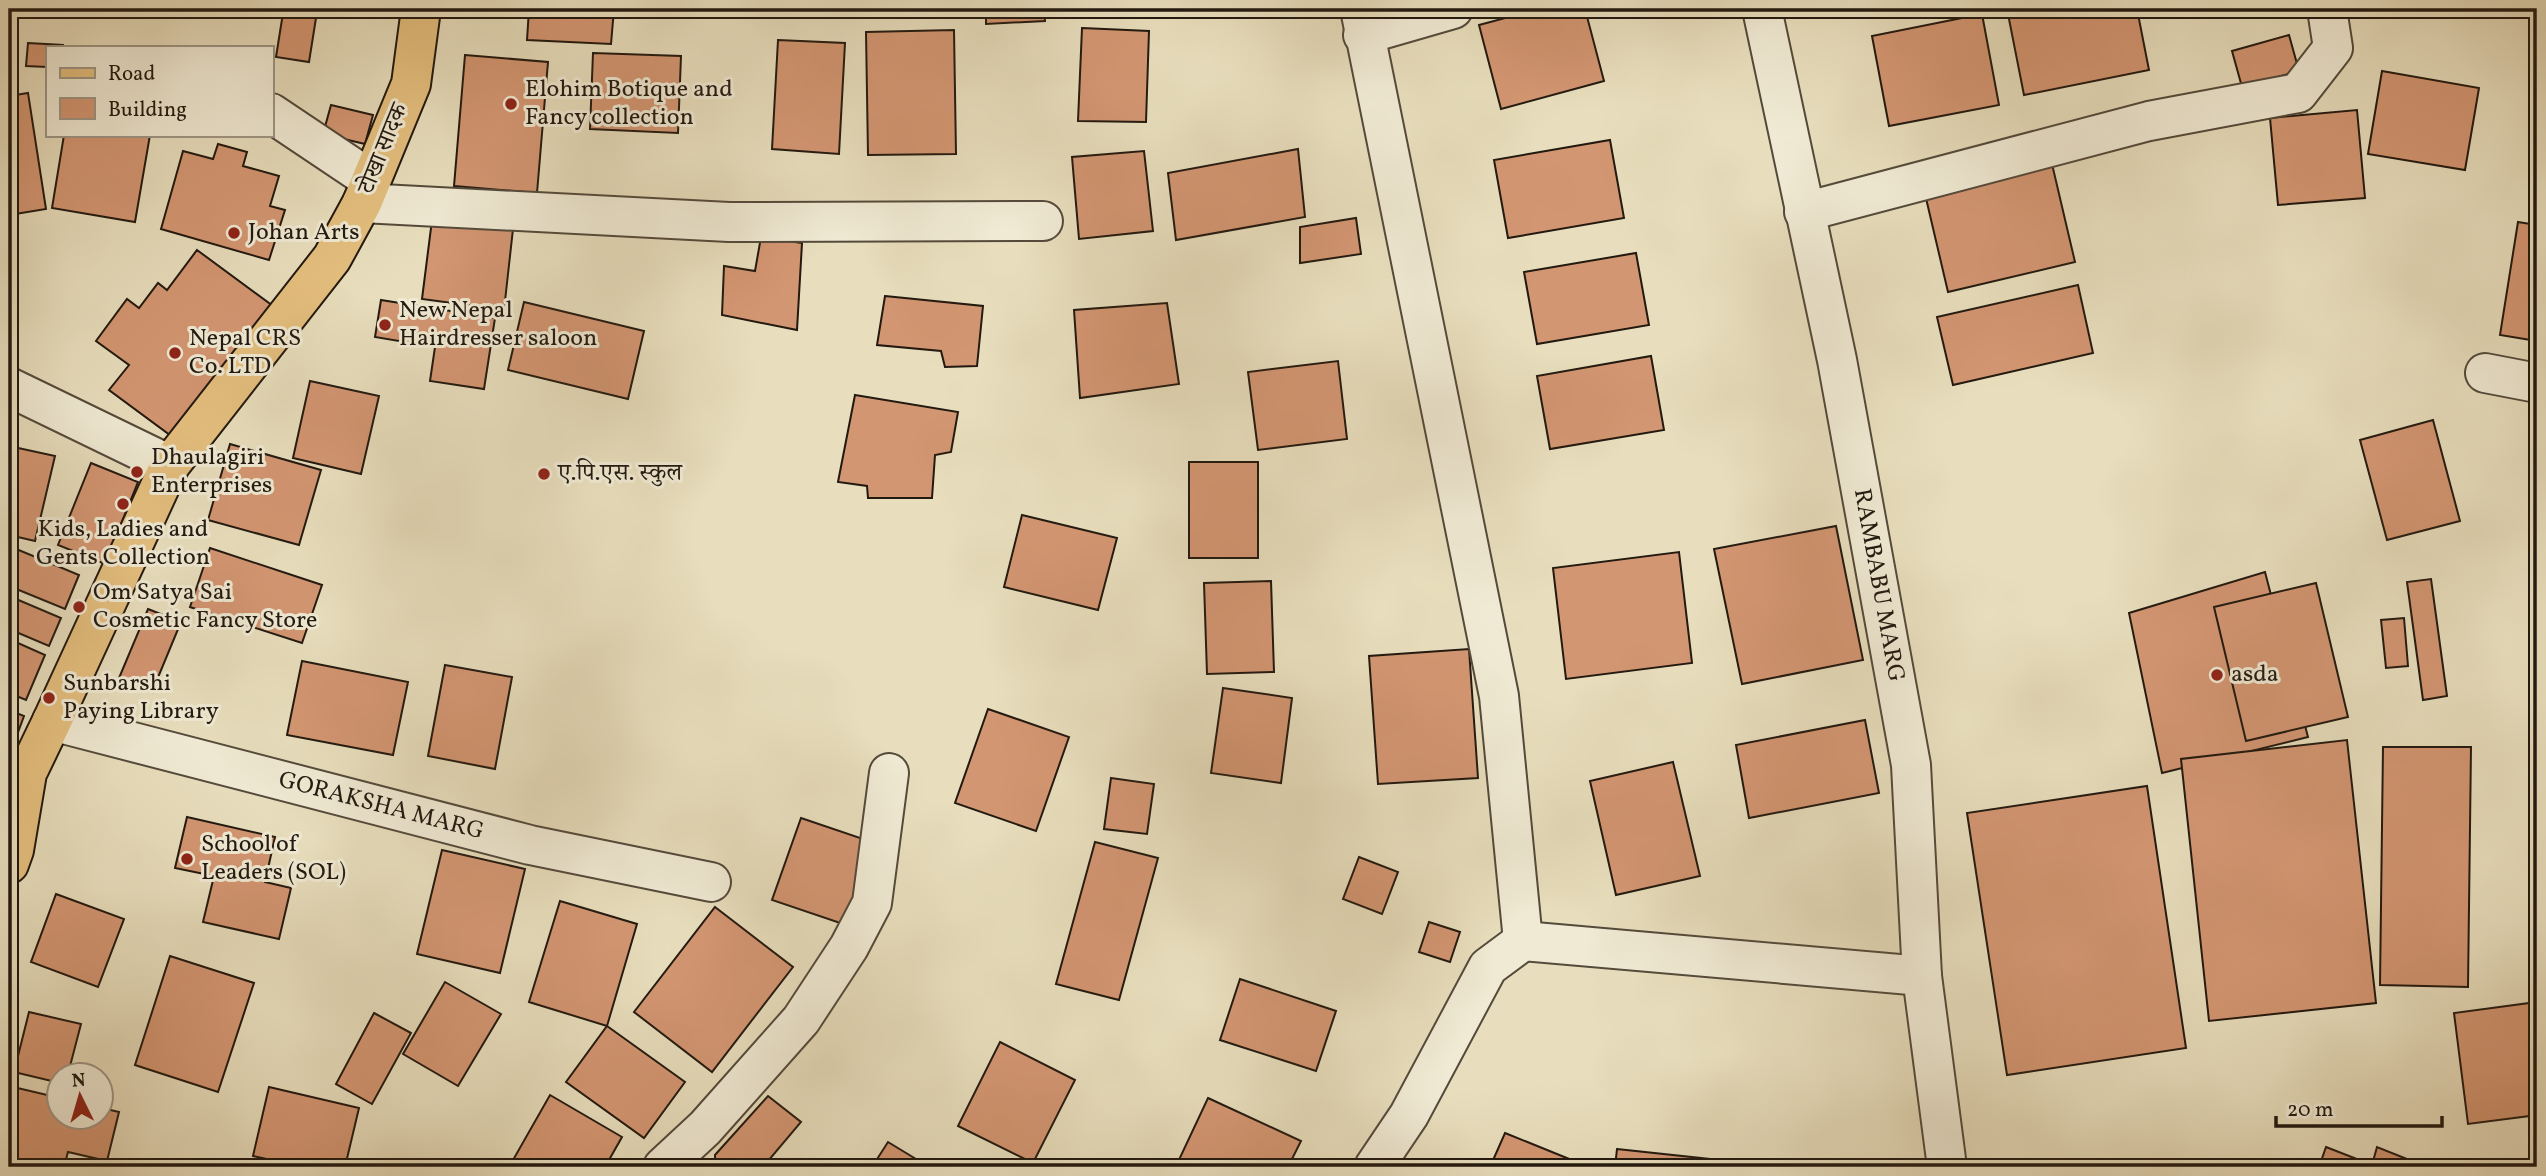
<svg xmlns="http://www.w3.org/2000/svg" width="2546" height="1176" viewBox="0 0 2546 1176" font-family="Vollkorn,'Noto Serif Devanagari',serif">
<rect width="100%" height="100%" fill="#e8debd"/>
<filter id="stains"><feTurbulence type="fractalNoise" baseFrequency=".00286" numOctaves="4"/><feColorMatrix values="0 0 0 0 .2 0 0 0 0 .09 0 0 0 0 .02 0 0 0 .5 -.17"/></filter>
<radialGradient id="worn" r=".72"><stop offset=".6" stop-color="#630" stop-opacity="0"/><stop offset="1" stop-color="#630" stop-opacity=".3"/></radialGradient>
<g fill="#d39672" stroke="#221910" stroke-width="2">
<path d="M529,9H614L611,44L527,40Z"/>
<path d="M986,9H1044L1045,21L986,24Z"/>
<path d="M1539,9H1585L1604,81L1501,109L1479,25Z"/>
<path d="M2033,9H2137L2149,70L2024,95L2008,14Z"/>
<path d="M283,13L316,18L309,62L276,57Z"/>
<path d="M1982,14L1999,105L1889,126L1872,36Z"/>
<path d="M1082,28L1149,31L1146,122L1078,121Z"/>
<path d="M954,30L956,154L868,155L866,32Z"/>
<path d="M2289,35L2299,71L2242,87L2232,51Z"/>
<path d="M778,40L845,43L839,154L772,149Z"/>
<path d="M28,43L63,45V47H47V67L26,66Z"/>
<path d="M593,53L681,56L678,133L590,129Z"/>
<path d="M465,55L548,62L537,193L454,186Z"/>
<path d="M2382,71L2479,88L2465,170L2368,154Z"/>
<path d="M28,93L46,209L9,215V96Z"/>
<path d="M331,105L373,115L365,144L323,134Z"/>
<path d="M2357,110L2365,198L2278,205L2270,118Z"/>
<path d="M64,135H150L135,222L52,208Z"/>
<path d="M1610,140L1624,218L1508,238L1494,160Z"/>
<path d="M218,144L247,152L243,166L279,176L270,206L285,210L269,260L161,229L183,151L213,159Z"/>
<path d="M1298,149L1305,217L1176,240L1168,173Z"/>
<path d="M1144,151L1153,231L1079,239L1072,157Z"/>
<path d="M2052,164L2075,262L1948,292L1925,194Z"/>
<path d="M1356,218L1361,254L1300,263V227Z"/>
<path d="M432,220L513,229L504,310L422,299Z"/>
<path d="M2518,222L2537,225V341L2500,335Z"/>
<path d="M761,237L802,243L797,330L722,315L724,266L755,271Z"/>
<path d="M197,250L273,306L174,438L109,390L129,365L96,341L127,299L139,308L158,283L167,290Z"/>
<path d="M1636,253L1649,325L1537,344L1524,272Z"/>
<path d="M2078,285L2093,353L1953,385L1937,317Z"/>
<path d="M885,296L983,306L977,366L945,367L941,351L877,345Z"/>
<path d="M381,300L495,318L484,389L430,381L435,347L375,337Z"/>
<path d="M524,302L644,331L628,399L508,370Z"/>
<path d="M1167,303L1179,384L1080,398L1074,310Z"/>
<path d="M1651,356L1664,430L1550,449L1537,376Z"/>
<path d="M1338,361L1347,439L1258,450L1248,372Z"/>
<path d="M310,381L379,396L361,474L293,458Z"/>
<path d="M855,395L958,412L951,452L935,455L932,498H868L867,486L838,482Z"/>
<path d="M2433,420L2460,521L2387,540L2360,440Z"/>
<path d="M230,444L321,470L299,545L208,520Z"/>
<path d="M9,446L55,456L35,541L9,535Z"/>
<rect x="1189" y="462" width="69" height="96"/>
<path d="M91,463L138,482L105,564L58,545Z"/>
<path d="M1022,515L1117,538L1098,610L1004,587Z"/>
<path d="M1836,526L1863,660L1742,684L1714,549Z"/>
<path d="M9,546L79,575L65,609L9,586Z"/>
<path d="M210,548L322,585L302,643L190,607Z"/>
<path d="M1679,552L1692,663L1566,679L1553,568Z"/>
<path d="M2265,572L2308,737L2162,773L2129,613Z"/>
<path d="M2431,579L2447,696L2423,700L2407,582Z"/>
<path d="M1271,581L1274,672L1207,674L1204,583Z"/>
<path d="M2316,583L2348,717L2246,741L2214,607Z"/>
<path d="M9,596L61,618L49,646L9,629Z"/>
<path d="M148,609L181,622L152,692L119,678Z"/>
<path d="M2404,618L2408,666L2386,668L2381,620Z"/>
<path d="M9,639L45,655L26,700L9,693Z"/>
<path d="M1469,649L1478,778L1378,784L1369,656Z"/>
<path d="M302,661L408,682L393,755L287,735Z"/>
<path d="M445,665L512,677L495,769L428,756Z"/>
<path d="M1223,688L1292,698L1281,783L1211,773Z"/>
<path d="M988,709L1069,737L1036,831L955,803Z"/>
<path d="M9,710L24,716L10,754L9,753Z"/>
<path d="M1865,720L1879,793L1749,818L1736,745Z"/>
<path d="M2347,740L2376,1003L2209,1021L2181,759Z"/>
<path d="M2383,747H2471L2468,987L2380,985Z"/>
<path d="M1673,762L1700,876L1616,895L1590,781Z"/>
<path d="M1111,778L1154,784L1147,834L1104,829Z"/>
<path d="M2147,786L2186,1048L2007,1075L1967,813Z"/>
<path d="M187,817L275,837L265,882L291,888L279,939L203,922L214,876L175,868Z"/>
<path d="M801,818L878,844L849,926L772,900Z"/>
<path d="M1095,842L1158,858L1119,1000L1056,984Z"/>
<path d="M442,850L525,869L500,973L417,954Z"/>
<path d="M1359,857L1398,872L1382,914L1343,899Z"/>
<path d="M56,894L124,919L98,987L31,962Z"/>
<path d="M560,901L637,924L607,1026L529,1002Z"/>
<path d="M715,907L793,967L712,1072L634,1012Z"/>
<path d="M1429,922L1460,932L1450,962L1419,952Z"/>
<path d="M170,956L254,983L218,1092L135,1065Z"/>
<path d="M1240,979L1336,1011L1316,1071L1220,1040Z"/>
<path d="M445,982L501,1014L458,1086L403,1054Z"/>
<path d="M2537,1002V1115L2468,1124L2454,1013Z"/>
<path d="M29,1012L81,1024L68,1074H60V1083L14,1072Z"/>
<path d="M374,1013L411,1033L372,1104L336,1084Z"/>
<path d="M607,1026L685,1082L644,1138L566,1082Z"/>
<path d="M1000,1042L1075,1080L1033,1163L958,1126Z"/>
<path d="M9,1086L60,1098V1116H102V1108L119,1112L107,1161L68,1152L64,1167H9Z"/>
<path d="M269,1087L359,1108L345,1167H304L253,1156Z"/>
<path d="M550,1095L622,1137L605,1167H526L513,1160Z"/>
<path d="M768,1096L801,1122L763,1167H715V1155Z"/>
<path d="M1208,1098L1301,1141L1288,1167H1183L1177,1164Z"/>
<path d="M1505,1133L1589,1167H1490Z"/>
<path d="M888,1142L929,1167H872Z"/>
<path d="M2326,1147L2372,1165L2377,1147L2427,1167H2319Z"/>
<path d="M1617,1149L1747,1163V1167H1615Z"/>
<path d="M1874,1160V1167H1773V1163Z"/>
<path d="M2220,1160V1167H2115V1165Z"/>
</g>
<g fill="none" stroke-linecap="round" stroke-linejoin="round">
<defs>
<g id="minor">
<path d="M1360,9L1499,696L1523,941L1488,967L1409,1115L1374,1167"/>
<path id="s1" d="M1762,9L1837,360L1911,765L1922,976L1947,1167"/>
<path d="M1363,35L1453,9"/>
<path d="M271,113L371,180"/>
<path d="M362,203L729,222L1043,221"/>
<path d="M1804,212L2149,121L2298,93L2333,48L2327,9"/>
<path d="M2485,373L2537,383"/>
<path d="M9,387L170,465"/>
<path id="s2" d="M52,721L530,845L711,882"/>
<path d="M1523,941L1922,976"/>
<path d="M663,1167L705,1128L801,1020L849,947L872,903L889,773"/>
</g>
<path id="major" d="M9,864L14,850L27,773L52,721L170,465L332,258L362,203L411,84L421,9"/>
</defs>
<use href="#minor" stroke="#544a3b" stroke-width="42"/>
<use href="#major" stroke="#221910" stroke-width="42"/>
<use href="#minor" stroke="#f0ead4" stroke-width="38"/>
<use href="#major" stroke="#e4bf7e" stroke-width="38"/>
</g>
<g fill="#8f2418" stroke="#f0ead4" stroke-width="2.5">
<circle cx="511" cy="104" r="7"/>
<circle cx="234" cy="233" r="7"/>
<circle cx="385" cy="325" r="7"/>
<circle cx="175" cy="353" r="7"/>
<circle cx="137" cy="472" r="7"/>
<circle cx="544" cy="474" r="7"/>
<circle cx="123" cy="504" r="7"/>
<circle cx="79" cy="607" r="7"/>
<circle cx="2217" cy="675" r="7"/>
<circle cx="49" cy="698" r="7"/>
<circle cx="187" cy="859" r="7"/>
</g>
<g text-anchor="middle" dominant-baseline="central" stroke-width="6" stroke-linejoin="round" paint-order="stroke">
<g font-size="24" fill="#221910" stroke="#f0ead4" text-anchor="start">
<text x="525" y="90">Elohim Botique and<tspan x="525" dy="28">Fancy collection</tspan></text>
<text x="248" y="233">Johan Arts</text>
<text x="399" y="311">New Nepal<tspan x="399" dy="28">Hairdresser saloon</tspan></text>
<text x="189" y="339">Nepal CRS<tspan x="189" dy="28">Co. LTD</tspan></text>
<text x="151" y="458">Dhaulagiri<tspan x="151" dy="28">Enterprises</tspan></text>
<text x="558" y="474">ए.पि.एस. स्कुल</text>
<text x="123" y="530" text-anchor="middle">Kids, Ladies and<tspan x="123" dy="28">Gents Collection</tspan></text>
<text x="93" y="593">Om Satya Sai<tspan x="93" dy="28">Cosmetic Fancy Store</tspan></text>
<text x="2231" y="675">asda</text>
<text x="63" y="684">Sunbarshi<tspan x="63" dy="28">Paying Library</tspan></text>
<text x="201" y="845">School of<tspan x="201" dy="28">Leaders (SOL)</tspan></text>
</g>
<g font-size="24" fill="#221910" stroke="#f0ead4">
<text transform="translate(384 149) rotate(-68)">टोखा सादक</text>
<text stroke="none"><textPath href="#s1" startOffset="588">RAMBABU MARG</textPath></text>
<text stroke="none"><textPath href="#s2" startOffset="340">GORAKSHA MARG</textPath></text>
</g>
</g>
<rect width="2546" height="1176" fill="none" stroke="#e8debd" stroke-width="35"/>
<rect x="10" y="10" width="2525" height="1155" fill="none" stroke="#221910" stroke-width="3.5"/>
<rect x="18" y="18" width="2511" height="1141" fill="none" stroke="#221910" stroke-width="2"/>
<rect x="46" y="46" width="228" height="91" fill="#f0ead4" stroke="#9e9686" stroke-width="2"/>
<rect x="60" y="68" width="35" height="10" fill="#e4bf7e" stroke="#9e9686" stroke-width="2"/>
<text x="108" y="80" font-size="21" fill="#221910">Road</text>
<rect x="60" y="98" width="35" height="21" fill="#d39672" stroke="#9e9686" stroke-width="2"/>
<text x="108" y="116" font-size="21" fill="#221910">Building</text>
<g transform="translate(80 1096) rotate(355)"><circle r="33" fill="#f0ead4" stroke="#9e9686" stroke-width="2"/>
<path d="M0-5L12 26L0 18L-12 26Z" fill="#8f2418"/>
<text y="-10" font-size="19" font-weight="bold" text-anchor="middle" fill="#221910">N</text>
</g>
<path d="M2276 1116v10h166v-10" fill="none" stroke="#221910" stroke-width="3.5"/>
<text x="2287" y="1116" font-size="21" fill="#221910" stroke="#f0ead4" stroke-width="5" paint-order="stroke">20 m</text>
<rect width="100%" height="100%" filter="url(#stains)"/>
<rect width="100%" height="100%" fill="url(#worn)"/>
</svg>
